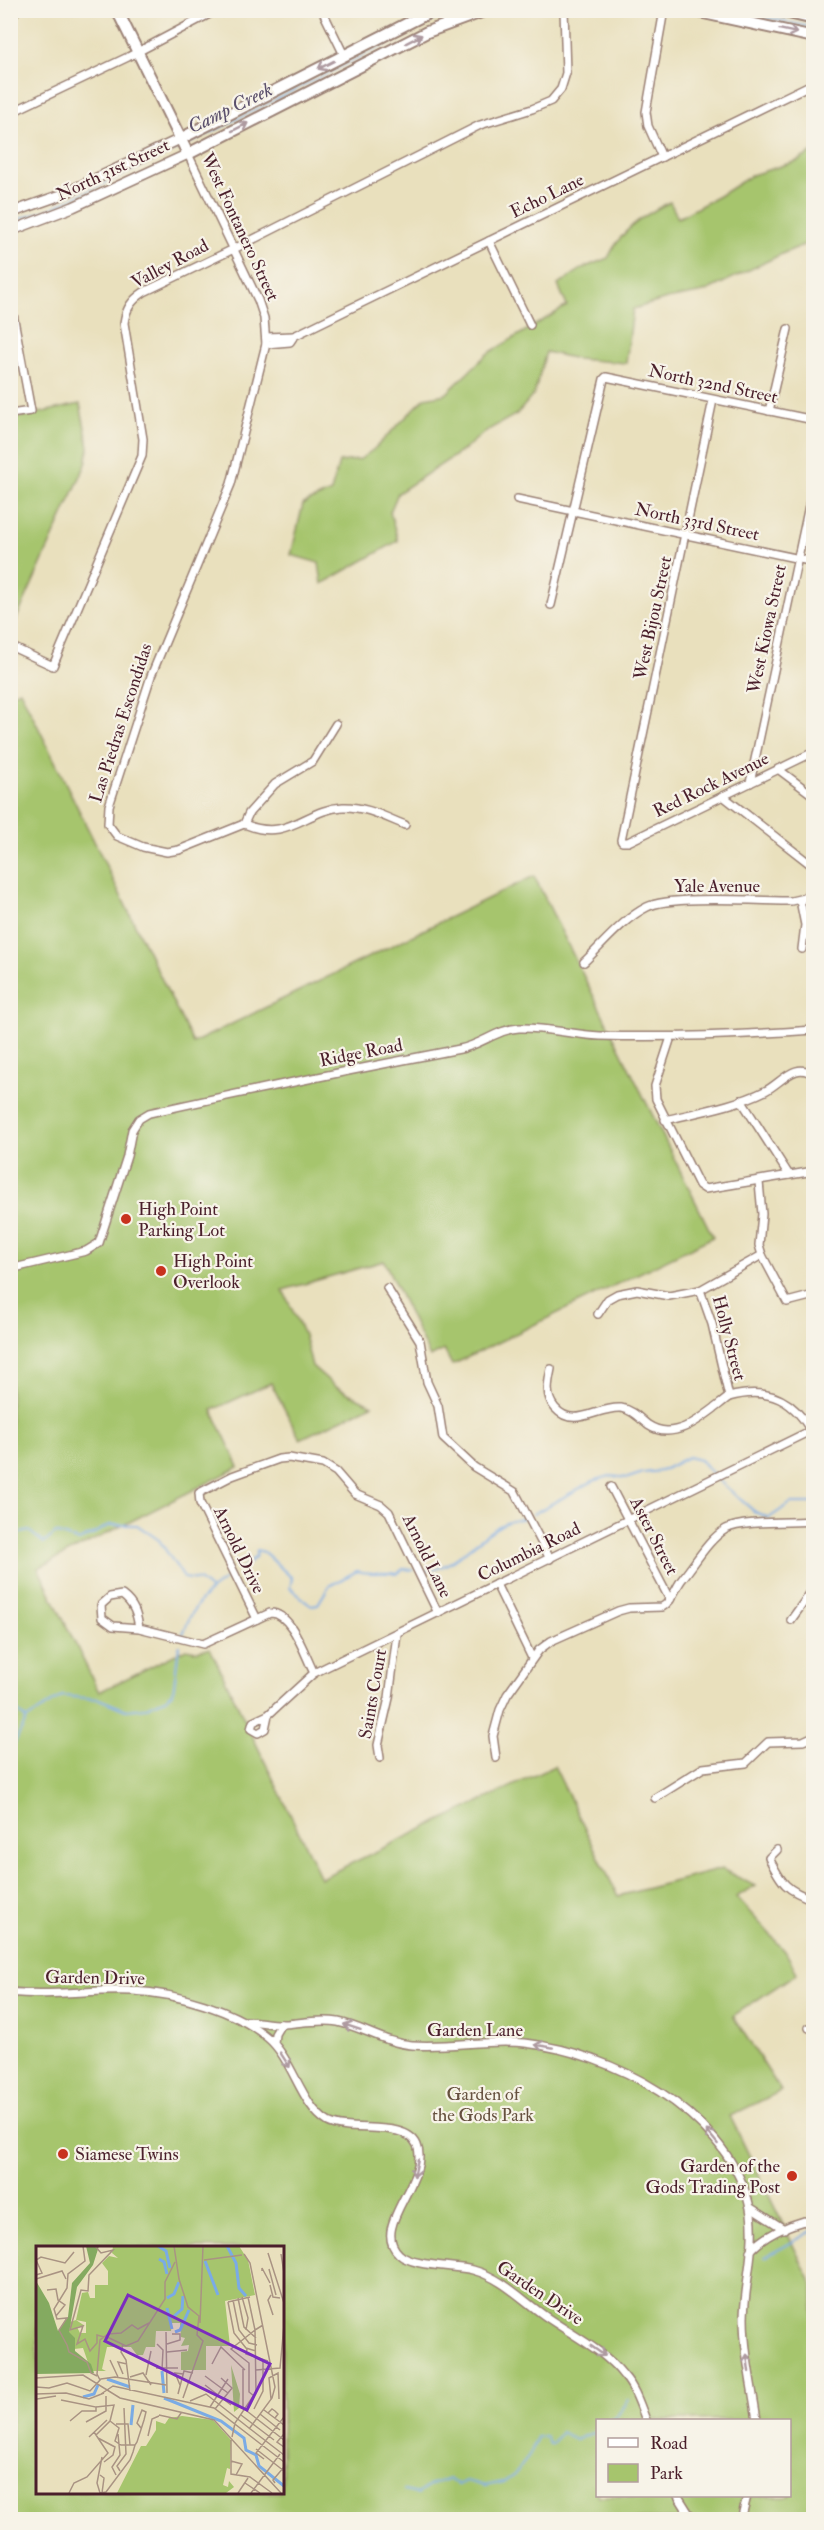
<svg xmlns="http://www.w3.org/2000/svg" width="824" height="2530" viewBox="0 0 824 2530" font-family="'IM FELL Double Pica',serif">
<rect width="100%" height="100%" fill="#f7f3e8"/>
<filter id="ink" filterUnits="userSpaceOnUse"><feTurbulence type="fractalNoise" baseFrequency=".0167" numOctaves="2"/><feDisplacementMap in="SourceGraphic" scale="12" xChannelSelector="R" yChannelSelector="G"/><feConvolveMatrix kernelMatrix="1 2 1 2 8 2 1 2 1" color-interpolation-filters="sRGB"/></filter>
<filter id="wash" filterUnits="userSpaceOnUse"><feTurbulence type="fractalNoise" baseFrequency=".008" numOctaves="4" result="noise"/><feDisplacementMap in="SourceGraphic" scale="24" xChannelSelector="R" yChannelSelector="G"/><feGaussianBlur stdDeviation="1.35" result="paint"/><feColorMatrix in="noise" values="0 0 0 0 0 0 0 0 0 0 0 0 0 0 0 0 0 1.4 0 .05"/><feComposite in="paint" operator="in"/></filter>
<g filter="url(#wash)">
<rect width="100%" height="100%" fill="#e9e0bd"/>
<g fill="#a6c56d" stroke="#78724c" stroke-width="1.5" fill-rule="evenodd">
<path d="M813,152V243H808L784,253L704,292L667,299L633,309L626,363L577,359L546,352L534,394L517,414L486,431L462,451L398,493L390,512L398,541L322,584L319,563L291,555L303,504L331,492L339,462L359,460L374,449L425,398L446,394L487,354L567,306L558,285L583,268L608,258C622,229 642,216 670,202L678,218L719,196L752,175L797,161Z"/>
<path d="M80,404L89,447L86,464L11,631V419Z"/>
<path d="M20,690L193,1043L534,876L713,1237L452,1365L444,1350L430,1357L384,1261L283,1290L304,1335L312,1366L336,1387L372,1405L300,1439L271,1383L212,1410L239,1467L38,1568L99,1692L186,1649L196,1651L210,1648L321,1878L554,1766L618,1896L722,1869L755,1886L736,1897L785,1951L797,1973L733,2016L781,2091L730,2116L813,2286L814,2519L11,2520L10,694ZM38,2248H282V2492H38ZM598,2420H790V2496H598Z"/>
</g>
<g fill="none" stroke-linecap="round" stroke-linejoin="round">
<g stroke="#7aabe5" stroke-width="2">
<path d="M732,10L814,28"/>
<path d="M186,145L433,20L458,10"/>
<path d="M10,222L48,210L181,147"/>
<path d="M717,1479L755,1512L769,1518L791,1503H814"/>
<path d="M533,1514L593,1481L610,1476L628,1478L643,1473L661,1471L688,1457L700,1460L714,1475"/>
<path d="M10,1531L21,1533L29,1531L44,1543L56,1533L79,1541L110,1525H137L159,1540L184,1578L199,1580L210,1589"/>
<path d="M420,1571C452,1573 475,1538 501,1525C508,1521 517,1520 524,1518"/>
<path d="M239,1572L256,1556L257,1550L264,1552L292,1578L290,1588L311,1605L318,1604L329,1586L357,1571C372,1575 381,1571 397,1574L403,1569L414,1570"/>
<path d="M183,1634C193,1606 204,1592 230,1577"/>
<path d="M10,1705L26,1719"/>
<path d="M10,1751L27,1719L62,1696L99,1699L126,1710L144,1708L165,1699L173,1693L179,1646"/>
<path d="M765,2257L812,2231"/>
<path d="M609,2420L616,2417L629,2400"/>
<path d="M404,2491L418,2494C425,2486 439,2482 449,2478L458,2485L466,2481L485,2486L504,2482L514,2475L530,2455L537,2437L545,2436L549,2444H552L561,2432L575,2440L598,2430"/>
</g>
</g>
</g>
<g filter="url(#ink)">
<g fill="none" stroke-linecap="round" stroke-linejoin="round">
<defs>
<g id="minor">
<path d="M322,10L344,55"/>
<path d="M10,113L128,57L217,10"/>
<path d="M188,154L258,300L264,318L266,344L231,484L151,676L109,806L108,824L117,836L143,847L167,852L179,850L244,824C289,843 305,809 343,807C365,806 385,817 405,825"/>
<path d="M662,157L648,126L646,112L664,10"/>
<path d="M489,241L530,325"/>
<path d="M10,298L31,411L10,414"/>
<path d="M266,337L294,336"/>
<path d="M266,344L290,342L294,336L343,312L814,83"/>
<path d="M713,400L621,840L622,842H628L814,752"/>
<path d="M769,411L788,329"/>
<path d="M517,499L814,562"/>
<path d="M551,605L604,379L606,377L814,420"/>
<path d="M10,646L53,666L142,456L143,439L124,323C126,308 132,300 144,292L242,245L480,125L532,109L551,101L561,89L566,73L564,10"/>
<path d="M778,769L814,796"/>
<path d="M750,783L814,482"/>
<path d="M723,796L814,867"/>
<path d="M244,824L249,813L275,784L313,761L336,724"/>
<path d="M800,900L805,925L802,949"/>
<path d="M584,962C603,944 623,919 647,907C670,895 760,901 791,901L804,898L814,887"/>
<path d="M671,1037L655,1086L656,1099L699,1185L705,1189L814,1171"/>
<path d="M741,1100L789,1175"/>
<path d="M665,1120C698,1112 735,1106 765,1091C780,1084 797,1059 814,1076"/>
<path d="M759,1182L762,1214L759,1245L762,1255L787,1302L814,1295"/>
<path d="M10,1269L86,1251L99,1243L127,1156L132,1130L139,1119L149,1113C252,1090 356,1069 460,1049C481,1045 498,1029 519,1028C546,1027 573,1035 600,1036C671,1038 743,1035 814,1030"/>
<path d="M387,1288L420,1341L427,1382L438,1406L443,1438L474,1467L515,1492L550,1559"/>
<path d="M700,1290L712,1324L729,1397C769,1386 796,1400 814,1437"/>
<path d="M598,1314L608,1299L617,1294L637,1290L669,1296L700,1290L762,1255"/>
<path d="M551,1369C548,1383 545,1396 555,1408C574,1430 598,1406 621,1408C633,1410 639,1418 648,1425C676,1444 707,1413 729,1397"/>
<path d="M611,1487L670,1600"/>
<path d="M496,1584L532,1658"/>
<path d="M257,1619L200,1503L199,1493L232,1476L279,1459L289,1458L323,1464L336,1472L355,1494L381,1505L389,1512L438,1613"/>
<path d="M791,1620L814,1588"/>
<path d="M139,1628C137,1614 134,1604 122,1595L110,1597L101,1605L102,1618L113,1626L139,1628L203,1644L270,1613C292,1612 305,1656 314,1673"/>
<path d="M268,1715L265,1729L258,1733L251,1729L253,1722L268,1715L314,1673L814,1429"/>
<path d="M380,1758L378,1745L389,1698L397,1634"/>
<path d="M496,1758L493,1736L500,1710L507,1695L539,1650L551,1641L618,1611L629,1608L662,1607C672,1602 676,1586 683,1578C696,1562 709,1539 726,1529C742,1520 793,1523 814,1521"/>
<path d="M655,1798L703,1768L746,1763L768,1742L803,1741L814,1736"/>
<path d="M777,1850L769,1858C782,1884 786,1890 814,1900"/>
<path d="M10,1992C51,1997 92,1989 133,1991C175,1993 236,2010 268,2038C293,2059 301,2106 328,2122C350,2134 406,2119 417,2145C431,2180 369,2226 399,2254C412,2267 454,2265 473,2270C502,2278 521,2299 545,2316C572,2335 603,2349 624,2376C635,2388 640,2405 646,2420"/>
<path d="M243,2021C256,2020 270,2025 284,2024C301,2023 320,2019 338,2022C363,2027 385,2043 412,2045C449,2048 487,2039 525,2043C612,2053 722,2110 748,2200C759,2236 745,2279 744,2317C744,2352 752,2386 757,2420"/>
<path d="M809,2028L814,2026"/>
<path d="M274,2043L275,2034L281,2024"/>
<path d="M751,2208L784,2229"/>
<path d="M750,2251C765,2235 783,2227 804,2221L814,2227"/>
<path d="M678,2496L693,2520"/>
<path d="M741,2520L747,2496"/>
</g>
<g id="secondary">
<path d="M10,15L16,10"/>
<path d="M10,213L61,195L180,139"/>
<path d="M10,231L73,207L188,154"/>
</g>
<g id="primary">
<path d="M117,10L188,154L427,32L487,10"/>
<path d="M690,10L814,37"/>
<path d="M776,10L814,19"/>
<path d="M180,139L434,10"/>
</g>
</defs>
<use href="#minor" stroke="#9a8074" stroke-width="10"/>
<use href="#secondary" stroke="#9a8074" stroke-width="12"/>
<use href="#primary" stroke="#9a8074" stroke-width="14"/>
<use href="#minor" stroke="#fff" stroke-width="7"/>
<use href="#secondary" stroke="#fff" stroke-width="9"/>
<use href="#primary" stroke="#fff" stroke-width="10"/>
</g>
<defs><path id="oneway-shaft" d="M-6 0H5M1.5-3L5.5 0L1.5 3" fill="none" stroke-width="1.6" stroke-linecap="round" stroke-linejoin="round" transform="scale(1.5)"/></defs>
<g stroke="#ae9aa0">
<use href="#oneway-shaft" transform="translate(788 31) rotate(12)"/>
<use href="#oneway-shaft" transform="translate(414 39) rotate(-27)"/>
<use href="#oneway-shaft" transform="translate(326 65) rotate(153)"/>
<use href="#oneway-shaft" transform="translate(240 127) rotate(-27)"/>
<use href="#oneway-shaft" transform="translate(352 2027) rotate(-162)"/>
<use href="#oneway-shaft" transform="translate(544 2046) rotate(-170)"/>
<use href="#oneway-shaft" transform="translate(285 2060) rotate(57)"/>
<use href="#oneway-shaft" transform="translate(712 2137) rotate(-129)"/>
<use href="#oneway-shaft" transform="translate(416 2168) rotate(102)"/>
<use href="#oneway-shaft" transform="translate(598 2351) rotate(35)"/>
<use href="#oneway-shaft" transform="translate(748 2363) rotate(-97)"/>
</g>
</g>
<g fill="#c8321e" stroke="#f7f3e8" stroke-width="2">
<circle cx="126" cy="1219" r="6"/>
<circle cx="161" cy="1271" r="6"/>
<circle cx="63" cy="2154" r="6"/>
<circle cx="792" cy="2176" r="6"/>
</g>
<g text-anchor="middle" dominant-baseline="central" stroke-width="4.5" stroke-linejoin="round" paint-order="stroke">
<g font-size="18" fill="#4a1f2b" stroke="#f7f3e8">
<text transform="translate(113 170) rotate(-25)">North 31st Street</text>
<text transform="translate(547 196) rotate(-26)">Echo Lane</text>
<text transform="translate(240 227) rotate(65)">West Fontanero Street</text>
<text transform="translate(170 264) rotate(-28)">Valley Road</text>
<text transform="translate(713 384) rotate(12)">North 32nd Street</text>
<text transform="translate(697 522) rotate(12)">North 33rd Street</text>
<text transform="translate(653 618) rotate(-78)">West Bijou Street</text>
<text transform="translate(767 629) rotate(-78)">West Kiowa Street</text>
<text transform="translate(121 723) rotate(-72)">Las Piedras Escondidas</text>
<text transform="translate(711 785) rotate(-26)">Red Rock Avenue</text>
<text x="717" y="886">Yale Avenue</text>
<text transform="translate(361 1053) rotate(-11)">Ridge Road</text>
<text transform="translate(729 1338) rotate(75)">Holly Street</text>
<text transform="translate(654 1536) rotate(63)">Aster Street</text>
<text transform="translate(239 1550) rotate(64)">Arnold Drive</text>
<text transform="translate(529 1552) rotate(-26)">Columbia Road</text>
<text transform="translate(427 1556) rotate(64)">Arnold Lane</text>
<text transform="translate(373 1694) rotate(-80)">Saints Court</text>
<text transform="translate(95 1978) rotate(1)">Garden Drive</text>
<text x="475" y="2030">Garden Lane</text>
<text transform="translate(540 2293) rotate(34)">Garden Drive</text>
</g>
<g font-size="18" fill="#4a1f2b" stroke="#f7f3e8" text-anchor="start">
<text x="138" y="1209">High Point<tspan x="138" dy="21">Parking Lot</tspan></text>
<text x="173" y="1261">High Point<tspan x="173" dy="21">Overlook</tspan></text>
<text x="75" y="2154">Siamese Twins</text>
<text x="780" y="2166" text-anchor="end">Garden of the<tspan x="780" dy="21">Gods Trading Post</tspan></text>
</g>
<g font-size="18" fill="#66513f" stroke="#f7f3e8">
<text x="483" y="2094">Garden of<tspan x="483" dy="21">the Gods Park</tspan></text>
</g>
<g font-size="20" font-style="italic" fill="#5b506c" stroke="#f7f3e8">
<text transform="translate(230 108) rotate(-26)">Camp Creek</text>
</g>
</g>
<g transform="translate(36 2246)">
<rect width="248" height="248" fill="#e9e0bd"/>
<path d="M77,0H203L212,14L219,49L189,55L194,100H170V124H145V106L152,105L153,99L145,100L149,92L145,91L144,77H136L135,85H120L119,101H110L107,109H101L95,101H71L66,123L70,125H55L47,102L38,103L28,78L40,74L49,80L41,81L44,87H50V76L40,74L46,47L52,46L54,52H59V39H72V25L66,17L73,10L82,12L76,7ZM195,119L204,148L203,162L198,166ZM146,170L177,174L195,194L194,223L191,222L187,239L192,241L193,235L198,241L190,247H81L105,200H110L120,184V175L129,178L133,172Z" fill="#a6c56d"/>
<path d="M50,0H63L57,19L41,41L33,86L39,92V105L55,118L58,127L0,128V35L13,57L22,85L32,71L36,37L54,17Z" fill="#84aa60"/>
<path fill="none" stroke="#7aabe5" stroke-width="3" d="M122,0L130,5L134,22M191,0L200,17L203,42L210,50M123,13L128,16L131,28M169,15L182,49M131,52L138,48L143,36M131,62L136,83M136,72L146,63L147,50M139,86L144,84L153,64M126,125L128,147M71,133L94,141M47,151L58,148L62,139M128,152L185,175L208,192L210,204L220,209L223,220L248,240M95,179L97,159"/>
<path fill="none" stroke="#a99383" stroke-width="1.5" d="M59,0L65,7L77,4L53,29L52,45L45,44L34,84L47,80L41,98L49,93L54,105L61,97V89L68,91M138,0L143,33L152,61L163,70L161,89L167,95L147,152M232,7L248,57M208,8L214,17L239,141L236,152L213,183M245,8L248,27M0,14L5,11L29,17L38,6M0,14L6,27L0,29M168,14L206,9M233,23L240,49M226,25V22L234,37M0,33L26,25L30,33M234,39L237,51L244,52M11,44L20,43L22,54L29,59L20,70M235,49L232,54L237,69M206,51L212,72L210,84M212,51L219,84L195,103L213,117V146L218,150M202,52L208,81L220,92M197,54L203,84L213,97L221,99M192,56L198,87L210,102L220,105M192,56L214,51M164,77L167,0M130,86L131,147M69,90L90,100L102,95L129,53V36L139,16M87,98L85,106L90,114L94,145M121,98L127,104L126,124M131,98L144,94V88H136M31,99L23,84L31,72L21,73L18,63L31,42L32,28L49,15L47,0M31,99L33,106L51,116L55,127L61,130M211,103L210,108L232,115M131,106L151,104M74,114L82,131M176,118L185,101L209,124M120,122H142M207,123V162L248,194M220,124L244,122L248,79M87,128L82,116L91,118M110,129L115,105M169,130L192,147M94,131L107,127L115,139M0,132L47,129L84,152L178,174L245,247M64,134L61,128L64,94L72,88L85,87L96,79L102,83L113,77M144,139L139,127L147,128M169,139L195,159M0,141L13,142L31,137L54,145L65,133L79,131L130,139M0,148L30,147L53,153L68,147M65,148L77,140L178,162L248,216M142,148L148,125L157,127M1,153L20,150M235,153L233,132L242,127L243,153M25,154L60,161V165H46L34,175M154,155L170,148L213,182M60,161L78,159L74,175L60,189M174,161L192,133M179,163L196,142L185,132M218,163L227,145V113M228,164L248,179M232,167L236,163L239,165L242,168L239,172M224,168L244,184M123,169L141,173L145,167M205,169L238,194M74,175L83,182L79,195L85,199H99M50,176L70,165V150M80,178H92L94,199M213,182L248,209M248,188L241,196L248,201M112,190L116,173L123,170M53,191L71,174M196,191L199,177L220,146L219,84L227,79M62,192L79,201L77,209L68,216M195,194V228L214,231L236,247M220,203L248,225M66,211L61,237L64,247L70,246L94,214L97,206L99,199L101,196L108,174L110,166L106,164L101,177L105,182M228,213L220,207L248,171M195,215L206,218L200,229M84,225L81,220L90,208L88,162M64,229L68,232L66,247M80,229L76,221L84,209L82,188M209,237L224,247M239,237L237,234L248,221M33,247L38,237L51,231L72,207L58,186M202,247L212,232M215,247L244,208"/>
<path fill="#7b2cbf" fill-opacity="0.15" stroke="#7b2cbf" stroke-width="3" d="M92,49L234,118L211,164L69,95Z"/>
<rect width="248" height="248" fill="none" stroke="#4a1f2b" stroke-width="3"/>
</g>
<rect width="824" height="2530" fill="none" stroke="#f7f3e8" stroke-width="36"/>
<rect x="596" y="2419" width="195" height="78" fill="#f7f3e8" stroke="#b29e9c" stroke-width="1.5"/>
<rect x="608" y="2438" width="30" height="9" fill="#ffffff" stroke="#b29e9c" stroke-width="1.5"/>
<text x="650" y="2449" font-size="18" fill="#4a1f2b">Road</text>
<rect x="608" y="2464" width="30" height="18" fill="#a6c56d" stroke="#b29e9c" stroke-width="1.5"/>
<text x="650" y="2479" font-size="18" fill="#4a1f2b">Park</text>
</svg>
